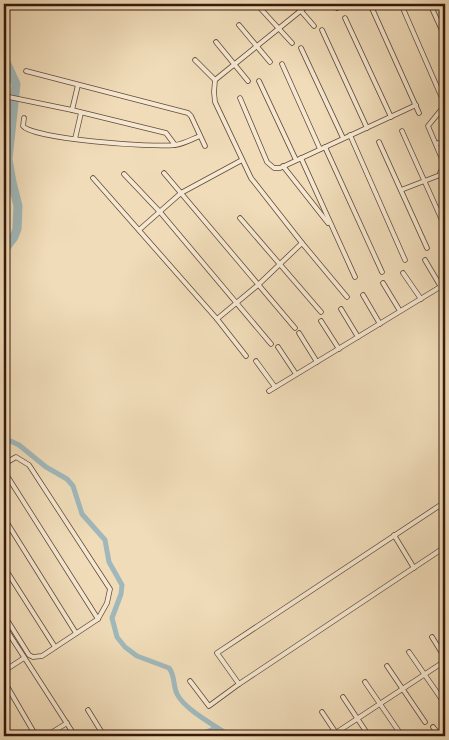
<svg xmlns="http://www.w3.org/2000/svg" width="449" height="740" viewBox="0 0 449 740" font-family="'IM FELL DW Pica',serif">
<rect width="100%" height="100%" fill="#f0dcb9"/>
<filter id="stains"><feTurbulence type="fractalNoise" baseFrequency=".004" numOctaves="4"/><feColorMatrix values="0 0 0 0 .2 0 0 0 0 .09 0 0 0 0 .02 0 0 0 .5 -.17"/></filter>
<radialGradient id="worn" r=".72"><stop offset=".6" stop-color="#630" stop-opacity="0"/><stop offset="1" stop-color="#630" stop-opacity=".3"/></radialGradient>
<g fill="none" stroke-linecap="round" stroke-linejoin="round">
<g stroke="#a0b8bb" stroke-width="5">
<path d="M4,438L19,445L46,467L67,479L73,486L82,514L105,540L109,562L122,585L121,594L112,618L117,637L125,647L137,656L169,668C175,675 173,686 177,694C185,710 216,726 230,736"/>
<path d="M197,736L216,728"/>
</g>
<path stroke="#a0b8bb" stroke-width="9" d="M4,58L16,84L8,159L12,182L18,206L17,229L14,237L4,250"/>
<defs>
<g id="minor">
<path d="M295,4L314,26"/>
<path d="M309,4L215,80L214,92L215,102L251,178L302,243L347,297"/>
<path d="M333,4L337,8"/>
<path d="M370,4L419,113"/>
<path d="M401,4L445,105L428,126L445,166"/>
<path d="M430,4L445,37"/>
<path d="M260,8L292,43"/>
<path d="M345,18L391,117"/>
<path d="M239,25L270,62"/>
<path d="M322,30L367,128"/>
<path d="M216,42L248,81"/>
<path d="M301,48L343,138"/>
<path d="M195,60L215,80"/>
<path d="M282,64L320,149"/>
<path d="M26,71L188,113L191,116L205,146"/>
<path d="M259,81L296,160"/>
<path d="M4,96L72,110L166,133L175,145"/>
<path d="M240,98L267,162L274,168H280L416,105"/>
<path d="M72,110L78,85"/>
<path d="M24,118L23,126C33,139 154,148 175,145C184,144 192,139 200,136"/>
<path d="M402,131L445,227"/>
<path d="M350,135L405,260"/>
<path d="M75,139L81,113"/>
<path d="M379,142L427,248"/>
<path d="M436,144L445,140"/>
<path d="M325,147L382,272"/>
<path d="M301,158L355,277"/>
<path d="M283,166L328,223"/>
<path d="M445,169H442L440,173L442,177L445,178"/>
<path d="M164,173L295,328"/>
<path d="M124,174L160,212L271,344"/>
<path d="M93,178L217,319L246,356"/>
<path d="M401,190L440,175"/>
<path d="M240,218L321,312"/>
<path d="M139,230L181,193L242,160"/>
<path d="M425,260L441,287"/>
<path d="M403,273L421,299"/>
<path d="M383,283L400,311"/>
<path d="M363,295L380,324"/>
<path d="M341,309L358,337"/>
<path d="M217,319L258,285L302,243"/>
<path d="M321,321L339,349"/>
<path d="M299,333L317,362"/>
<path d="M278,347L296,374"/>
<path d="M256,361L275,387"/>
<path d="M269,391L445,284"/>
<path d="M4,464L16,457L29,465L110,589L107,603L98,619L42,656L33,657L29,655L4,615"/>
<path d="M4,471L98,619"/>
<path d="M4,518L76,633"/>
<path d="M394,535L414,568"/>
<path d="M4,567L55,647"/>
<path d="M4,626L75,736"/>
<path d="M432,637L445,658"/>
<path d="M409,652L445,704"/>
<path d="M387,666L425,722"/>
<path d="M4,671L24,658"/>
<path d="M4,681L36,736"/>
<path d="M190,681L209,706L239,684L445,547"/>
<path d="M365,682L402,736"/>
<path d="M239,684L217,653L445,502"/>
<path d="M343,697L369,736"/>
<path d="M88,710L104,736"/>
<path d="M322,712L338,736"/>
<path d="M433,727L440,736"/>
<path d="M46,736L67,723"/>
<path d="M331,736L445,661"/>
</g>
</defs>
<use href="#minor" stroke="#654a36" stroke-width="5.5"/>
<use href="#minor" stroke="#f5e8d2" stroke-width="4"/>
</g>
<rect width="449" height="740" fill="none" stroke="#f0dcb9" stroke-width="20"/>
<rect x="5" y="5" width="439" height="730" fill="none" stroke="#37190b" stroke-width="2.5"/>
<rect x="10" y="10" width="429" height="720" fill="none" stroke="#37190b"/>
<rect width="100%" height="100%" filter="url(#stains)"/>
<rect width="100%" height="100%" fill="url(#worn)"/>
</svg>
